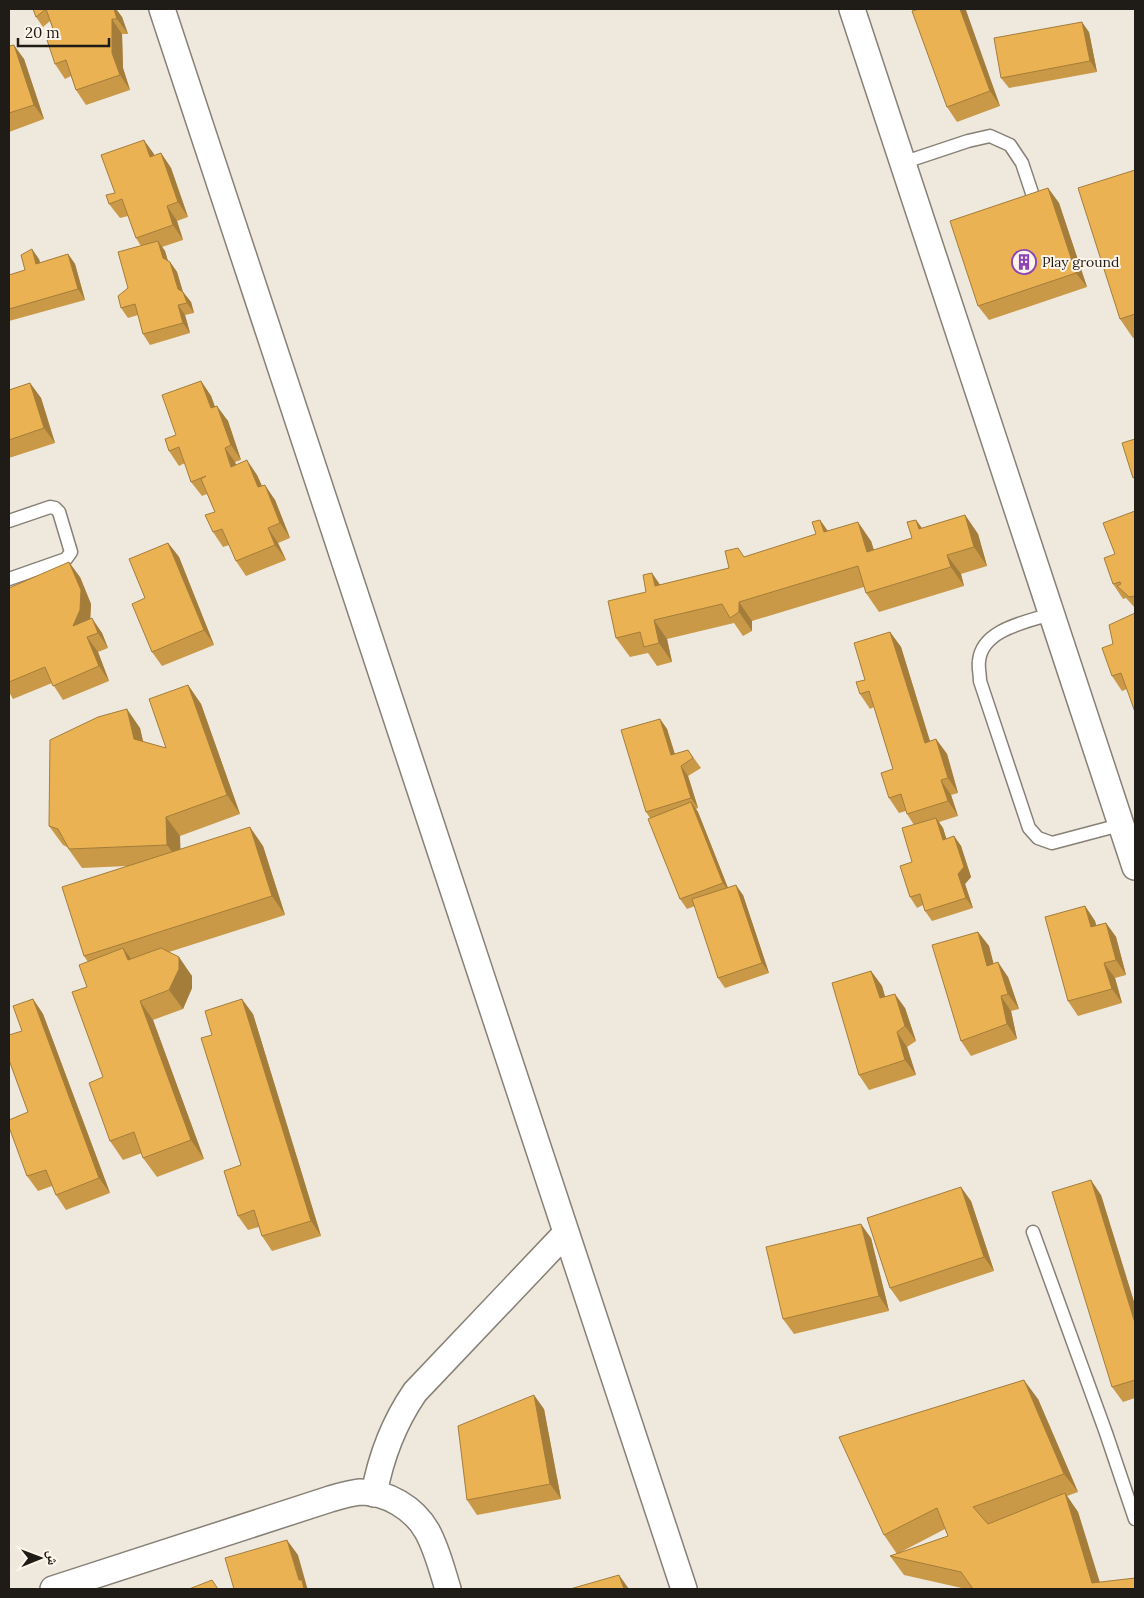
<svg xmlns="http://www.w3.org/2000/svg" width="1144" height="1598" viewBox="0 0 1144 1598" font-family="Lora,'Noto Naskh Arabic',serif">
<rect width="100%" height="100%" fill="#efe8dd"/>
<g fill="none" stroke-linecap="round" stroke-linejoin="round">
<defs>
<g id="lane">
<path d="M902,163L968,141L990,136L1010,145L1022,163L1035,202"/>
<path d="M9,521L50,507L55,508L59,512L71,552L66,559L9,579"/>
<path d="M1051,614C1027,622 982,629 979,661C978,667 980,674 980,681L1029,828L1038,838L1052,843L1120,825"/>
<path d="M1033,1232L1106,1433L1135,1519"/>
</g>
<g id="street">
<path d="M162,9L684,1589"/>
<path d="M852,9L1135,867"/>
<path d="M374,1494C381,1456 393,1424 415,1392L566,1233"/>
<path d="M53,1589L330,1499C340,1496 350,1493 360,1492C387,1492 414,1508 427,1531C437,1549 442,1570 448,1589"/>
</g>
</defs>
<use href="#lane" stroke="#878076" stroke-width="15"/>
<use href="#street" stroke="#878076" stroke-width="28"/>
<use href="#lane" stroke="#fff" stroke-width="12"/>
<use href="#street" stroke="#fff" stroke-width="25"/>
</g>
<g fill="#c99947">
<path d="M33,9H116L122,17L128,34H122L123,68L130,90L86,105L76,90L71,76L65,79L55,64L56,37L50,21L43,27L36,17Z"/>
<path d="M919,9H964L1000,106L957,122L947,107Z"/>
<path d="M1089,32L1097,72L1009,88L1001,78Z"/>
<path d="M9,46L24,59L44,119L9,132Z"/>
<path d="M161,153L171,168L188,217L177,221L183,240L162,247L165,251L168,261L170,262L177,272L183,292L191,302L194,313L185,315L190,333L150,345L143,334L138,315L128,318L121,308L141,246L136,238L128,216L120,218L109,204L115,193L154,154V156Z"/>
<path d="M1135,170V338H1133L1120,319Z"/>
<path d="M1048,188L1059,203L1087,287L989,320L978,306Z"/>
<path d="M68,254L75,264L85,300L9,321V275L25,270L39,259L40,263Z"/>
<path d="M201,381L211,396L215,407L228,421L241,460L235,462L236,465L257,475L262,486L275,500L290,538L278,543L286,560L246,576L236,561L229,545L223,547L213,532L215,512L207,494L202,496L191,482L185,463L179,466L169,451Z"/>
<path d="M30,383L41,398L55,443L9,458V390Z"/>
<path d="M1135,511V608L1126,598L1123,599L1113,584L1115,554Z"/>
<path d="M965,515L978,534L987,566L961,574L964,586L879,612L866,593L864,587L752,621V631L743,636L734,623L667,639L672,662L657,666L648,653L630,657L616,638L646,592L660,585L729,568L816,534L820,520L828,531L871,541L874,550L912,538L916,520L922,528Z"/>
<path d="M168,543L179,557L214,645L162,666L152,652L145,598Z"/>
<path d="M80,577L91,604L90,618L102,633L108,648L98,652L109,681L63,700L52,683L13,699L9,692V588Z"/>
<path d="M890,632L901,647L930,741L936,739L947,754L958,793L951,795L958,816L939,822L943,828L946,839L954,836L961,846L971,877L965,884L973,908L932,921L925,911L923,905L917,908L910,897L914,825L907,814L906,811L899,813L889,798L893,769L874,707L870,709L860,694L865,680Z"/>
<path d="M1113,644L1127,689L1122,691L1112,676Z"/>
<path d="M188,685L201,704L240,814L180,836V849L263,846L285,915L169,952L192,976V988L183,1009L153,1020L204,1159L157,1177L143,1158L142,1153L123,1160L110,1141L103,1077L87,987L88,962L84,956L127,866L82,868L67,847L63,845L49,826L140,728L143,742L166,748Z"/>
<path d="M660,719L667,729L675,754L688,750L701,768L688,776L698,808L696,809L698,812L728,888L743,895L769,973L725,988L718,978L695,906L687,909L680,899L650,818L646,812Z"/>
<path d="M1085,906L1095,921L1096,925L1106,923L1116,937L1126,975L1115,978L1122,1003L1078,1016L1068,1001Z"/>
<path d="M978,932L989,946L993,964L1008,977L1019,1009L1011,1011L1017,1039L971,1056L961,1041Z"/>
<path d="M871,971L882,986L885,997L905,1008L916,1041L907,1047L916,1075L869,1090L859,1075Z"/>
<path d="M33,999L43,1014L110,1193L66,1210L56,1195L52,1186L38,1191L27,1176L28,1112L22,1031Z"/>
<path d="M253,1014L321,1236L272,1251L262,1236L259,1227L248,1230L238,1216L241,1165L212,1035Z"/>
<path d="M1101,1195L1135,1305V1398L1123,1402L1112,1387Z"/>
<path d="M971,1201L994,1271L900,1302L890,1288Z"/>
<path d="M871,1238L889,1311L794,1334L783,1319Z"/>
<path d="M1038,1399L1078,1492L1067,1496L1078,1512L1099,1582L1135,1589H966L904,1575L890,1556L948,1536L945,1529L897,1554L884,1535Z"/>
<path d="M544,1409L561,1499L477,1515L467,1500Z"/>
</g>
<g fill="#a47d3a">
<path d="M114,9H116L122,17L128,34L117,19Z"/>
<path d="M960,9H964L966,10L1000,106L990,91Z"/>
<path d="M112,19L122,34L123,68L130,90L120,75L112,53Z"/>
<path d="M1082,22L1089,32L1097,72L1090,61Z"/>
<path d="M14,45L24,59L44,119L34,105Z"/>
<path d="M144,140L154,154L160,172L150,157Z"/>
<path d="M161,153L171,168L188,217L178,202Z"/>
<path d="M1048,188L1059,203L1087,287L1076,273Z"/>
<path d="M167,206L177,221L183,240L173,225Z"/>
<path d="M158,241L165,251L170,268L163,258Z"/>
<path d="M32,249L39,259L43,274L36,264Z"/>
<path d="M68,254L75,264L85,300L78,289Z"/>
<path d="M170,262L177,272L185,299L178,289Z"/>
<path d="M183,292L191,302L194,313L187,303Z"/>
<path d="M178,305L185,315L190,333L183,323Z"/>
<path d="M201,381L211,396L221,423L211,408Z"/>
<path d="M30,383L41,398L55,443L44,428Z"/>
<path d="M217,406L228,421L241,460L231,445Z"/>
<path d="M225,448L235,462L242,482L231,467Z"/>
<path d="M247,460L257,475L269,502L258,487Z"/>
<path d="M265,485L275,500L290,538L280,523Z"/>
<path d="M965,515L978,534L987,566L974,547Z"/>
<path d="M820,520L833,539L824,532Z"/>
<path d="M916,520L929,539L919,529Z"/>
<path d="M858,522L871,541L880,571L867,552Z"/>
<path d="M268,528L278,543L286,560L275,545Z"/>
<path d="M168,543L179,557L214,645L204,630Z"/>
<path d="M947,555L961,574L964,586L951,567Z"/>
<path d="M69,562L80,577L91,604L90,625L73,626Z"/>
<path d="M652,573L665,592L655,586Z"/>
<path d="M739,602L752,621V631L739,612Z"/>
<path d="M92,618L102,633L108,648L98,633Z"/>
<path d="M654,620L667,639L672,662L659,643Z"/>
<path d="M890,632L901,647L935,758L925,743Z"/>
<path d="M87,637L98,652L109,681L99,666Z"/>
<path d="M188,685L201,704L240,814L227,795Z"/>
<path d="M127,709L140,728L147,758L134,739Z"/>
<path d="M660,719L667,729L678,765L671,755Z"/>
<path d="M936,739L947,754L958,793L948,778Z"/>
<path d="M681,766L688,776L698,808L691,798Z"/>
<path d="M941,780L951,795L958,816L948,801Z"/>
<path d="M691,802L698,812L730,893L723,883Z"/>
<path d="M166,817L180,836L181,864L167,845Z"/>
<path d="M936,818L943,828L950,850L943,840Z"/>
<path d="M250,827L263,846L285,915L272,896Z"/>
<path d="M954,836L961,846L971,877L965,884L973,908L966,898L958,874Z"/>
<path d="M736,885L743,895L769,973L762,963Z"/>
<path d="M1085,906L1095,921L1101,942L1091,927Z"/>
<path d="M1106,923L1116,937L1126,975L1116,960Z"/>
<path d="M978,932L989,946L998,980L987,966Z"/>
<path d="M123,948L137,967L128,960Z"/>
<path d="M179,957L192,976V988L183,1009L169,990Z"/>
<path d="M998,962L1008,977L1019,1009L1008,994Z"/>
<path d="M1104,963L1115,978L1122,1003L1112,989Z"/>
<path d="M871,971L882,986L890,1013L880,998Z"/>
<path d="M895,994L905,1008L916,1041L905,1026Z"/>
<path d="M1001,996L1011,1011L1017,1039L1007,1024Z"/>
<path d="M33,999L43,1014L110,1193L99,1178Z"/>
<path d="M242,999L253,1014L321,1236L311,1221Z"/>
<path d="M140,1001L153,1020L204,1159L191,1140Z"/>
<path d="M897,1032L907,1047L916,1075L905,1060Z"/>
<path d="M1091,1180L1101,1195L1135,1305V1323Z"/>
<path d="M961,1187L971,1201L994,1271L984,1257Z"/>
<path d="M861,1224L871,1238L889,1311L879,1296Z"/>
<path d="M1024,1380L1038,1399L1078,1492L1064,1474Z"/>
<path d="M534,1395L544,1409L561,1499L550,1484Z"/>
<path d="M1065,1493L1078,1512L1102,1589L1092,1583Z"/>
<path d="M287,1540L298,1555L307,1587L308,1589H304L299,1580Z"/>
<path d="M619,1575L629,1589H624Z"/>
</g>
<g fill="#eab253" stroke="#a47d3a">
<path d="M33,9H46L36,17Z"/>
<path d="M46,9H114L117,19H112V53L120,75L76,90L66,60L55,64L47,40L56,37Z"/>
<path d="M919,9H960L990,91L947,107L912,11Z"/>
<path d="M1082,22L1090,61L1001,78L994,38Z"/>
<path d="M14,45L34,105L9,113V46Z"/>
<path d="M144,140L150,157L161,153L178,202L167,206L173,225L136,238L122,199L109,204L106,195L115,193L101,155Z"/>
<path d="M1135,170V314L1120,319L1078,188Z"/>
<path d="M1048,188L1076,273L978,306L950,221Z"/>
<path d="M158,241L163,258L170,262L178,289L183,292L187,303L178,305L183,323L143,334L135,304L121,308L118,296L128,288L118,252Z"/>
<path d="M32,249L36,264L68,254L78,289L9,309V275L25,270L21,255Z"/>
<path d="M201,381L211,408L217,406L231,445L225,448L231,467L247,460L258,487L265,485L280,523L268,528L275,545L236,561L222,529L213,532L205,515L215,512L201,479L206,476L191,482L179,447L169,451L165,439L176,435L162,395Z"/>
<path d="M30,383L44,428L9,440V390Z"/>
<path d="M1135,439V477L1133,478L1122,443Z"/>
<path d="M1135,511V596L1129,597L1117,586L1121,584L1120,582L1113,584L1104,558L1115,554L1103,523Z"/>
<path d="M965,515L974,547L947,555L951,567L866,593L858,566L739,602V612L730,618L722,604L654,620L659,643L644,647L640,632L616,638L608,601L646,592L643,575L652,573L655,586L729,568L725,551L738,548L744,557L816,534L812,522L820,520L824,532L858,522L867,552L912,538L907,522L916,520L919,529Z"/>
<path d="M168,543L204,630L152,652L132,604L145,598L129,559Z"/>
<path d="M69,562L81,590L80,610L73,626L92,618L98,633L87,637L99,666L53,686L45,667L9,682V588Z"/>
<path d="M1135,613V712L1121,673L1112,676L1102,648L1113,644L1109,625Z"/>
<path d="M890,632L925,743L936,739L948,778L941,780L948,801L907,814L901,794L889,798L881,773L893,769L869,691L860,694L856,682L865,680L854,643Z"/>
<path d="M188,685L227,795L166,817L167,845L69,849L58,829L49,826L50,740L98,717L127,709L134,739L166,748L149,699Z"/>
<path d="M660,719L671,755L688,750L693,758L681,766L691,798L646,812L621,730Z"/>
<path d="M691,802L723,883L680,899L648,819Z"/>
<path d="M936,818L943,840L954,836L964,867L958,874L966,898L925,911L920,894L910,897L900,866L912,862L902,828Z"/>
<path d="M250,827L272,896L84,956L62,887Z"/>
<path d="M736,885L762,963L718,978L692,899Z"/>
<path d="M1085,906L1091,927L1106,923L1116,960L1104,963L1112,989L1068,1001L1045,917Z"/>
<path d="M978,932L987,966L998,962L1008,994L1001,996L1007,1024L961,1041L932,945Z"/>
<path d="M123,948L128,960L161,948L179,957V969L169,990L140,1001L191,1140L143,1158L134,1132L110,1141L89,1083L103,1077L72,992L87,987L79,965Z"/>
<path d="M871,971L880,998L895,994L905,1026L897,1032L905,1060L859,1075L832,983Z"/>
<path d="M33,999L99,1178L56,1195L46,1170L27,1176L9,1127V1120L28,1112L9,1060V1035L22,1031L13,1006Z"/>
<path d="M242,999L311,1221L262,1236L254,1210L238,1216L224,1171L241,1165L201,1038L212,1035L205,1011Z"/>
<path d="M1091,1180L1135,1323V1380L1112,1387L1052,1192Z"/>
<path d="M961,1187L984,1257L890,1288L867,1218Z"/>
<path d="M861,1224L879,1296L783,1319L766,1247Z"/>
<path d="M1024,1380L1064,1474L973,1507L988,1524L1065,1493L1092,1583L1135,1578V1589H973L961,1572L890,1556L948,1536L937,1508L884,1535L839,1437Z"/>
<path d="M534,1395L550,1484L467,1500L458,1426Z"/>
<path d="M287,1540L299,1580H302L304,1589H234L225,1558Z"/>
<path d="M619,1575L624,1589H570Z"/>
<path d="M212,1580L218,1589H189Z"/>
</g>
<defs>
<symbol id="building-ring" viewBox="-11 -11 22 22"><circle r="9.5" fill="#fdf5ea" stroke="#8c43b5" stroke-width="1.5"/><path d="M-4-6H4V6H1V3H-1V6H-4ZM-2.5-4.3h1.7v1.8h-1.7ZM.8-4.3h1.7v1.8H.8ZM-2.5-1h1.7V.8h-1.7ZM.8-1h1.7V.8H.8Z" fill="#8c43b5"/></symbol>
</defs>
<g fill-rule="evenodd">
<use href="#building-ring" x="1010" y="248" width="28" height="28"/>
</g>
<g text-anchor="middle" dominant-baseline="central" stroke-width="4" stroke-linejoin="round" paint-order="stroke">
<g font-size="14" fill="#1f1c18" stroke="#fdf5ea" text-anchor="start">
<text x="1042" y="262">Play ground</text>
</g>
</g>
<rect width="1144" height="1598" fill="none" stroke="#1f1c18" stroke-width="20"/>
<g transform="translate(40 1558) rotate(89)" stroke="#fdf5ea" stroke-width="4" paint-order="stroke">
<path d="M0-4L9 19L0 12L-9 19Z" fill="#1f1c18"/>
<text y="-8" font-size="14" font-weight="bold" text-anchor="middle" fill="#1f1c18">ش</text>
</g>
<path d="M18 38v8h91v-8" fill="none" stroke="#1f1c18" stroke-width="2.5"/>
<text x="25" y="38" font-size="15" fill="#1f1c18" stroke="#fdf5ea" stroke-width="4" paint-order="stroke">20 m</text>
</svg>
